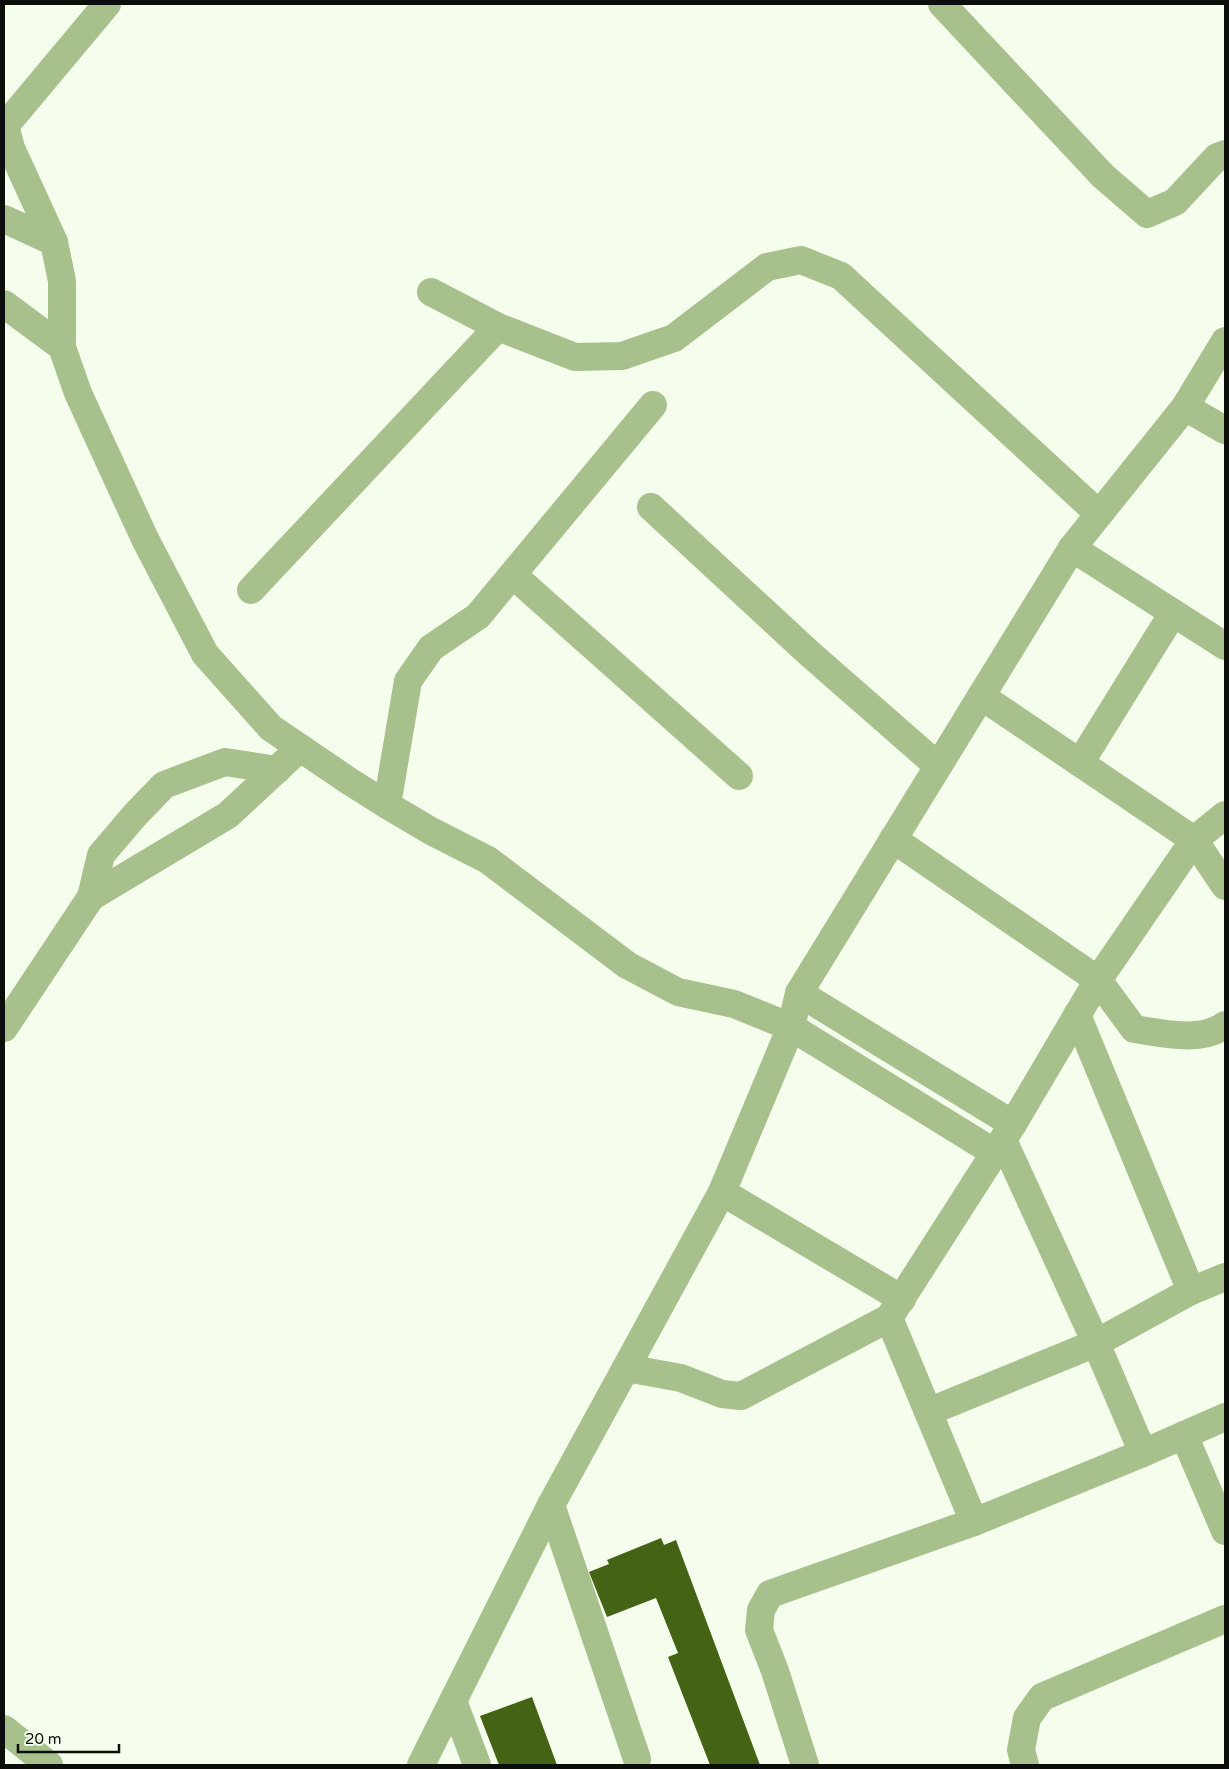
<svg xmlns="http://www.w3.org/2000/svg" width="1229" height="1769" viewBox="0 0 1229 1769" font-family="'Varela Round',sans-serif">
<rect width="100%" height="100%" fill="#f5fded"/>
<g fill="#456314">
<path d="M661,1538L664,1545L676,1540L760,1765H710L668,1657L678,1653L656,1598L607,1617L589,1572L609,1564L607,1560Z"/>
<path d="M532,1697L557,1765H499L480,1716Z"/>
</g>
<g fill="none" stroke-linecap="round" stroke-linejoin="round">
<g stroke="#a8c18c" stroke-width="28">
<path d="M107,4L5,126L11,148L54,242L62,281V347L78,393L145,539L205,654L271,728L349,781L387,805L431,831L488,860L627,965L678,992L734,1004L791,1027L995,1153"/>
<path d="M942,4L1103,176L1147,214L1175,202L1217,157L1225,154"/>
<path d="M4,219L54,242"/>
<path d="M431,292L498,327L575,357L622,356L674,338L767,267L801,260L841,276L1099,514"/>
<path d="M4,304L62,347"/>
<path d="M1185,407L1225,430"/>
<path d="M651,507L810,654L938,766"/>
<path d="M1072,548L1225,646"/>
<path d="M513,575L739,776"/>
<path d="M251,590L498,327"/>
<path d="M981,696L1194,840L1225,886"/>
<path d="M1080,763L1173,613"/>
<path d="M387,805L408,681L431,648L478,616L653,405"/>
<path d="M893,839L1098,980L1134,1029C1162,1033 1201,1043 1225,1025"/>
<path d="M91,897L101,855L135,815L164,785L225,762L277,770"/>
<path d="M799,993L1013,1124"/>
<path d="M1077,1015L1191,1291"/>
<path d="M4,1028L91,897L228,815L300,748"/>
<path d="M1003,1140L1096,1343L1143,1453"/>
<path d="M722,1192L902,1299"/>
<path d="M889,1318L974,1522L1143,1453L1225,1417"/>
<path d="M626,1368L681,1378L722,1394L741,1396L889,1318L1013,1124L1098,980L1194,840L1225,815"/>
<path d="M928,1412L1096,1343L1191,1291L1225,1277"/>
<path d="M1184,1435L1225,1531"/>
<path d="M551,1505L637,1759"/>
<path d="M453,1701L477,1765"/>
<path d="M4,1729L49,1765"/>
<path d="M421,1765L551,1505L722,1192L791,1027L799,993L1072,548L1185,407L1225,341"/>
<path d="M805,1765L775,1671L759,1630L761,1610L770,1594L974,1522"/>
<path d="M1025,1765L1021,1750L1027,1718L1042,1697L1225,1619"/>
</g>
</g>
<rect width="1229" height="1769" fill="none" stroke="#0c0e09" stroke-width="10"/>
<path d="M18 1744v8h101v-8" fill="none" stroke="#0c0e09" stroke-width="2.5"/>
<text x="25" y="1744" font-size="15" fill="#0c0e09" stroke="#f5fded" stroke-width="4" paint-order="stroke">20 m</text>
</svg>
